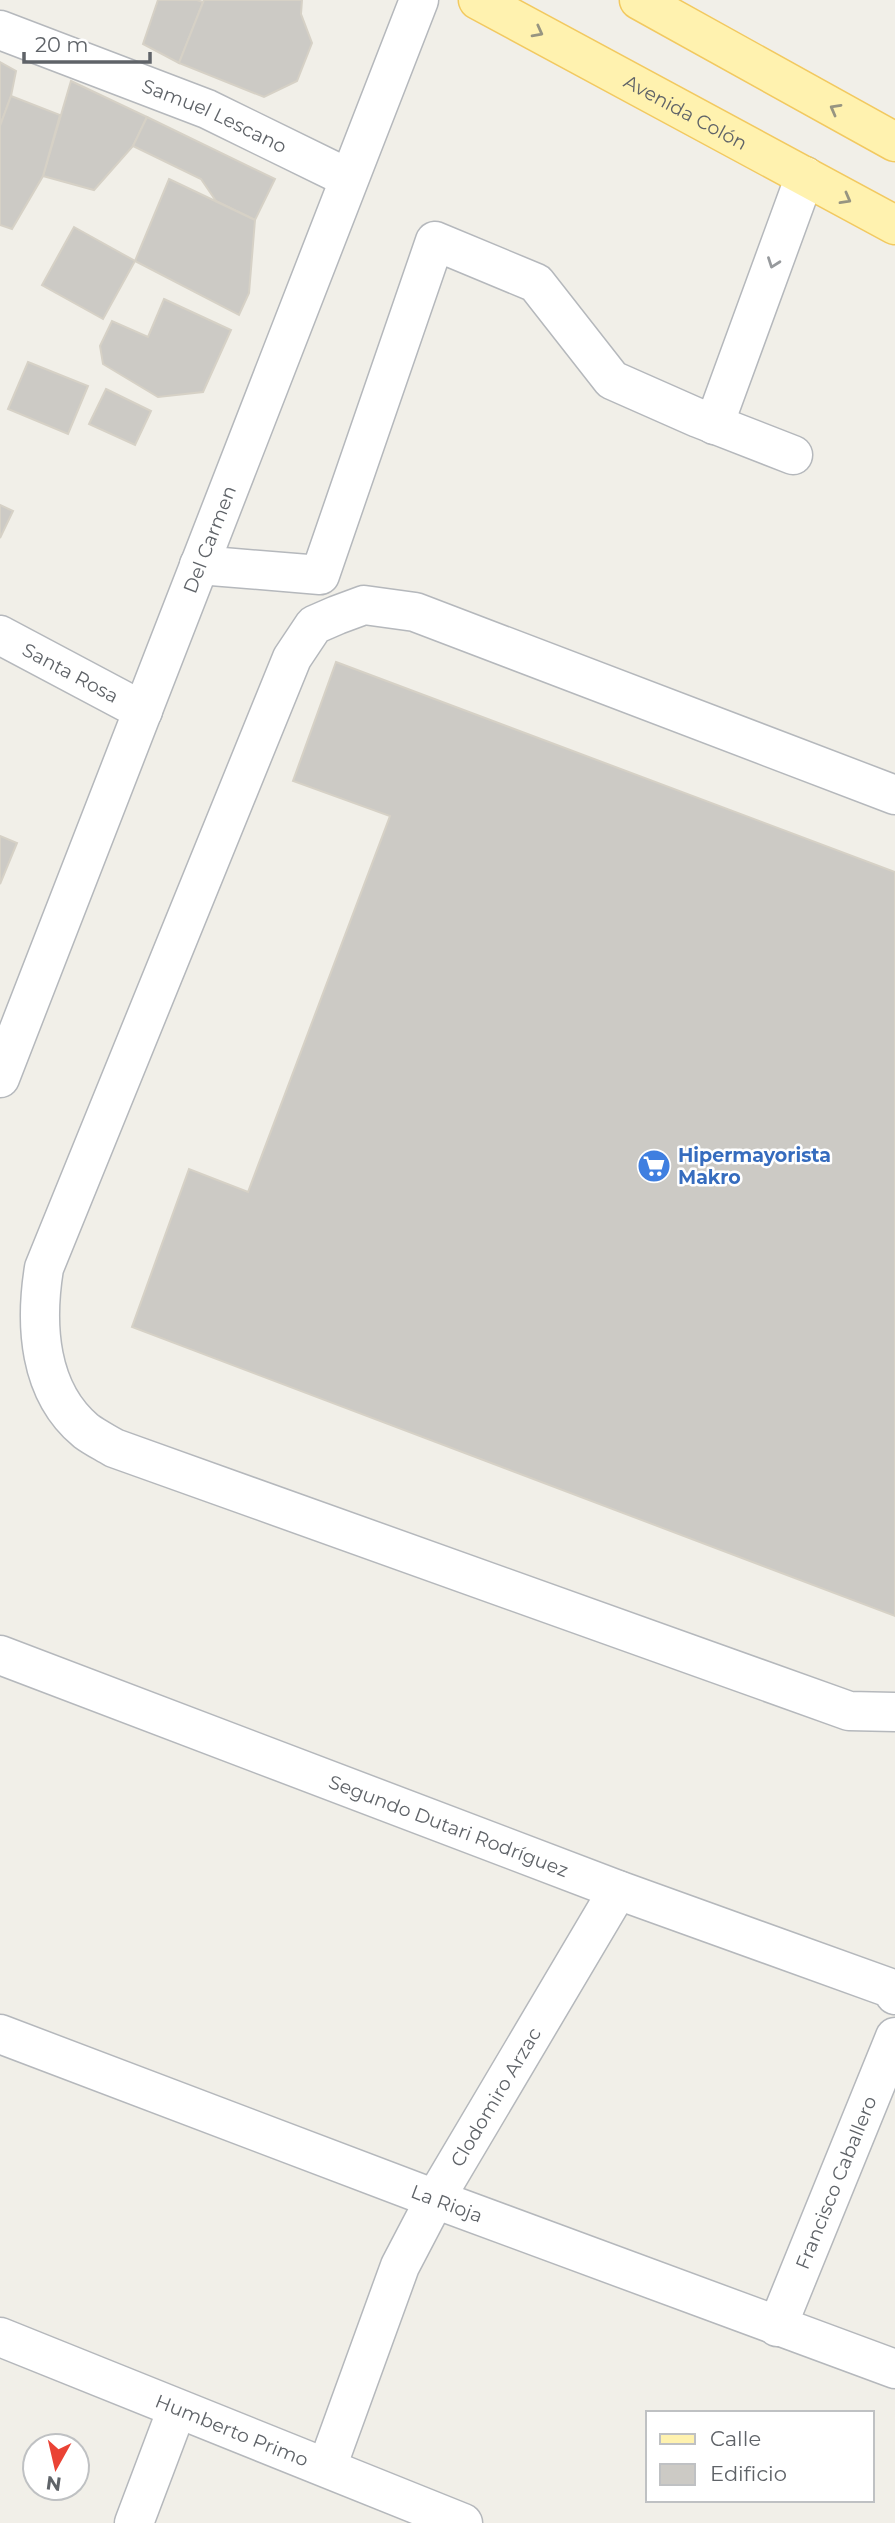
<svg xmlns="http://www.w3.org/2000/svg" width="895" height="2523" viewBox="0 0 895 2523" font-family="Montserrat,sans-serif">
<rect width="100%" height="100%" fill="#f1efe8"/>
<g fill="#cccac5" stroke="#d6d1c6" stroke-width="2">
<path d="M158,0H197L203,2L179,63L143,44Z"/>
<path d="M204,0H302L301,14L312,43L297,81L264,97L179,63Z"/>
<path d="M0,62L16,71L11,96L0,126Z"/>
<path d="M71,81L147,117L133,146L94,190L43,176Z"/>
<path d="M11,96L60,115L43,176L12,229L0,225V126Z"/>
<path d="M147,117L275,179L255,220L216,201L201,179L133,146Z"/>
<path d="M169,179L255,220L249,293L239,315L135,261Z"/>
<path d="M74,227L135,261L103,319L42,285Z"/>
<path d="M164,299L231,330L203,392L158,397L103,364L100,346L112,321L148,337Z"/>
<path d="M28,362L88,386L68,434L8,409Z"/>
<path d="M106,389L151,411L135,445L89,424Z"/>
<path d="M0,505L13,511L0,538Z"/>
<path d="M336,662L895,872V1616L132,1327L189,1169L248,1192L390,816L293,781Z"/>
<path d="M0,836L17,843L0,884Z"/>
</g>
<g fill="none" stroke-linecap="round" stroke-linejoin="round">
<defs>
<g id="minor">
<path id="s1" d="M0,30L207,109L348,178"/>
<path d="M714,425L805,176"/>
<path d="M199,565L320,575L435,241L536,283L612,380L698,418L793,455"/>
<path id="s2" d="M0,635L143,711"/>
<path d="M895,795L415,612L364,605L337,615L314,625L292,658L44,1268C35,1324 38,1391 86,1431C94,1437 104,1442 114,1448L849,1711L895,1712"/>
<path id="s3" d="M0,1078L419,0"/>
<path id="s4" d="M0,1655L618,1890L890,1988L895,1995"/>
<path id="s5" d="M0,2034L435,2199L895,2369"/>
<path id="s6" d="M777,2327L895,2037"/>
<path id="s7" d="M0,2337L463,2523"/>
<path id="s8" d="M327,2467L400,2266L435,2199L618,1890"/>
<path d="M134,2523L177,2409"/>
</g>
<g id="major">
<path id="s9" d="M478,0L895,225"/>
<path d="M639,0L895,142"/>
</g>
</defs>
<use href="#minor" stroke="#b5b8bc" stroke-width="41"/>
<use href="#major" stroke="#f2c960" stroke-width="41"/>
<use href="#minor" stroke="#fff" stroke-width="38"/>
<use href="#major" stroke="#fff2af" stroke-width="38"/>
</g>
<defs><path id="oneway-chevron" d="M-2-3.5L2.5 0L-2 3.5" fill="none" stroke-width="1.6" stroke-linecap="round" stroke-linejoin="round" transform="scale(1.75)"/></defs>
<g stroke="#979581">
<use href="#oneway-chevron" transform="translate(538 32) rotate(28)"/>
<use href="#oneway-chevron" transform="translate(835 109) rotate(-151)"/>
<use href="#oneway-chevron" transform="translate(846 199) rotate(29)"/>
</g>
<use stroke="#979a9d" href="#oneway-chevron" transform="translate(773 263) rotate(110)"/>
<defs>
<symbol id="supermarket-disc" viewBox="-11 -11 22 22"><circle r="9.5" fill="#3f7fe0" stroke="#fff"/><path d="M-6-5.5h2.5l.6 2H6L4.5 2H-2.5L-4.4-4H-6ZM-1.5 3.2a1.3 1.3 0 1 0 .1 0ZM3 3.2a1.3 1.3 0 1 0 .1 0Z" fill="#fff"/></symbol>
</defs>
<g fill-rule="evenodd">
<use href="#supermarket-disc" x="635" y="1147" width="38" height="38"/>
</g>
<g text-anchor="middle" dominant-baseline="central" stroke-width="5" stroke-linejoin="round" paint-order="stroke">
<g font-size="19" fill="#5f6368" stroke="#fff">
<text stroke="none"><textPath href="#s9" startOffset="236">Avenida Colón</textPath></text>
<text stroke="none"><textPath href="#s1" startOffset="231">Samuel Lescano</textPath></text>
<text stroke="none"><textPath href="#s3" startOffset="578">Del Carmen</textPath></text>
<text stroke="none"><textPath href="#s2" startOffset="80">Santa Rosa</textPath></text>
<text stroke="none"><textPath href="#s4" startOffset="480">Segundo Dutari Rodríguez</textPath></text>
<text stroke="none"><textPath href="#s8" startOffset="408">Clodomiro Arzac</textPath></text>
<text stroke="none"><textPath href="#s6" startOffset="156">Francisco Caballero</textPath></text>
<text stroke="none"><textPath href="#s5" startOffset="478">La Rioja</textPath></text>
<text stroke="none"><textPath href="#s7" startOffset="250">Humberto Primo</textPath></text>
</g>
<g font-size="19" font-weight="bold" fill="#366cbe" stroke="#fff" text-anchor="start">
<text x="678" y="1155">Hipermayorista<tspan x="678" dy="22">Makro</tspan></text>
</g>
</g>
<rect x="646" y="2411" width="228" height="91" fill="#ffffff" stroke="#bfc1c3" stroke-width="2"/>
<rect x="660" y="2434" width="35" height="10" fill="#fff2af" stroke="#bfc1c3" stroke-width="2"/>
<text x="710" y="2446" font-size="21" fill="#5f6368">Calle</text>
<rect x="660" y="2464" width="35" height="21" fill="#cccac5" stroke="#bfc1c3" stroke-width="2"/>
<text x="710" y="2481" font-size="21" fill="#5f6368">Edificio</text>
<g transform="translate(56 2467) rotate(188)"><circle r="33" fill="#ffffff" stroke="#bfc1c3" stroke-width="2"/>
<path d="M0-5L12 26L0 18L-12 26Z" fill="#ea4335"/>
<text y="-10" font-size="19" font-weight="bold" text-anchor="middle" fill="#5f6368">N</text>
</g>
<path d="M24 52v10h126v-10" fill="none" stroke="#5f6368" stroke-width="3.5"/>
<text x="35" y="52" font-size="21" fill="#5f6368" stroke="#ffffff" stroke-width="5" paint-order="stroke">20 m</text>
</svg>
